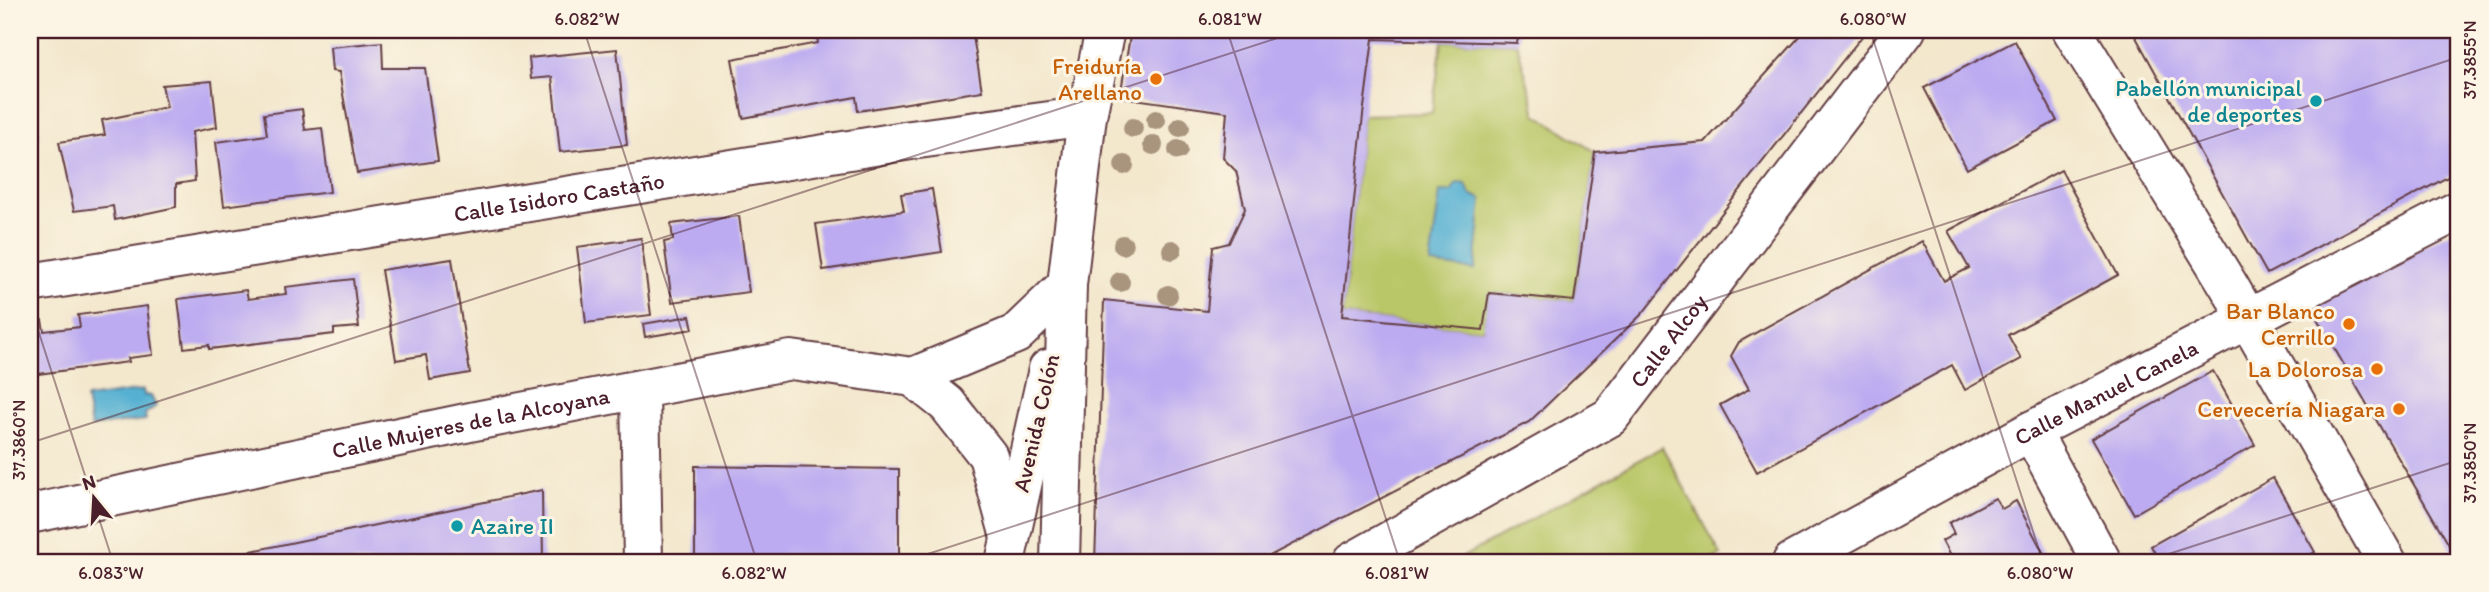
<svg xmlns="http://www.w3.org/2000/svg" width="2489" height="592" viewBox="0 0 2489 592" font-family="Itim,sans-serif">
<rect width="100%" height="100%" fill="#fcf5e5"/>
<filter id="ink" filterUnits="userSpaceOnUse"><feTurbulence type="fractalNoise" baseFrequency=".0143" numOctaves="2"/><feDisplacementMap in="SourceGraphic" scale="14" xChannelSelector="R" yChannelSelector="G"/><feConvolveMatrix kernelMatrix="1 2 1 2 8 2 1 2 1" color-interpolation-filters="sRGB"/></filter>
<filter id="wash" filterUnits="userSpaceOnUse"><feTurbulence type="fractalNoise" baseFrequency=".00686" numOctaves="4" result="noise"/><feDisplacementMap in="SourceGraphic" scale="28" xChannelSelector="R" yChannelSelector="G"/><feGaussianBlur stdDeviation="1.57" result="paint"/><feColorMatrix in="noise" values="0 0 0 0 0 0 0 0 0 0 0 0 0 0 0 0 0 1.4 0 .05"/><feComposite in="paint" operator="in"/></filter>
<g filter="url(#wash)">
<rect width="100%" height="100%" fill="#f3e7cc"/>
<g fill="#bac769" stroke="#82734a" stroke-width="2">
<path d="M1442,41L1517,43L1536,114L1595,152L1574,301L1490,293L1483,330L1342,316L1363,115L1432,113Z"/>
<path d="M1662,447L1721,555L1707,562H1454Z"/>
</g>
<g fill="#54b0d2" stroke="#4f687e" stroke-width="2">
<path d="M1457,183L1466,184L1470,194L1482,199L1475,270L1430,264L1440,192H1451Z"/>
<path d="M143,390L144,395L151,396L156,406L145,414L146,420L91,427L86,398Z"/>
</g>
<g id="blocks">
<g fill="#bcabf1">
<path d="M816,30H861L862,37L906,30H972L982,91L858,111L856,97L743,118L732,59L818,43Z"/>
<path d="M1131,30H1520L1517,43L1373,39L1363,115L1342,316L1483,330L1489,293L1574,301L1595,152L1705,142L1802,34L1769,32V30H1867L1642,314L1529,422L1258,562H1095L1104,300L1207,311L1213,247L1229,243L1245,209L1236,171L1223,158L1227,112L1120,97Z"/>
<path d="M2132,30H2459V171L2267,274Z"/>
<path d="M2015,41L2057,121L1967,169L1924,88Z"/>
<path d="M382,42L383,68H425L438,161L357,173L339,72L332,71L330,47Z"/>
<path d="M617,49L627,145L560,152L552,77L531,79L529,58Z"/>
<path d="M212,81L217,127L192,132L195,181L176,184V207L115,220L113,206L74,211L59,142L105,135L102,120L167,107L162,85Z"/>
<path d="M31,97L40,137L30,139V98Z"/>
<path d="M302,109L305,130L322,128L330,192L224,206L216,142L267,135L264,114Z"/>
<path d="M2061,170L2118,275L2008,335L2021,359L1965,390L1952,365L1757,472L1720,405L1749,389L1731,356L1739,342L1922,241L1944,281L1969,268L1948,231Z"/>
<path d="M932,189L942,252L823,270L816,224L904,211L901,194Z"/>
<path d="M739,216L749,292L672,302L664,242L673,240L671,224Z"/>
<path d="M2459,228V562L2309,305Z"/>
<path d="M641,238L651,315L586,323L577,247Z"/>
<path d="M452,259L470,373L430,380L426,355L396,360L381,270Z"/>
<path d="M353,279L359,327L334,329V334L292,339L209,349V345L184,348L178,299L246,290L248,299L286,294L285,287Z"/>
<path d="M147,306L153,355L128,358L129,362L30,375V321L42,320L44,331L80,327L78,315Z"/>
<path d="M690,316L693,329L645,337L643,324Z"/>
<path d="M2213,371L2255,445L2134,514L2091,439Z"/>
<path d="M695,466L899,469V562H695Z"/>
<path d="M2273,478L2315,552L2297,562H2160L2151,546Z"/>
<path d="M542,490L543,562H204V561Z"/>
<path d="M1995,498L2002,509L2016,501L2043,552L2024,562H1953L1942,541L1954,534L1949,523Z"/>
</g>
</g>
</g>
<g filter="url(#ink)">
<use href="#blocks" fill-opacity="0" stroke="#633d43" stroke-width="2"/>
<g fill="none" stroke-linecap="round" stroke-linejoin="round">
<defs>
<g id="street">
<path d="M2072,30L2229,286L2387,562"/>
<path id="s1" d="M30,283L911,140L1087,116"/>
<path d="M913,377L1016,334L1067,285"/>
<path d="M640,391L643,562"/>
<path d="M2031,431L2102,562"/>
<path id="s2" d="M30,514L475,421L791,360L913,377L947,404L988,456L1010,537"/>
<path id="s3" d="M1352,562L1610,417L1906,30"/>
<path id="s4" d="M1792,562L2031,431L2459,210"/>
</g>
<g id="secondary">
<path d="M1005,562L1048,369"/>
<path d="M1060,562L1067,285L1087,116L1105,30"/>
</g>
</defs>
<use href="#street" stroke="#633d43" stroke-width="42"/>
<use href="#secondary" stroke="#633d43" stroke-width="42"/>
<use href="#street" stroke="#fff" stroke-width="38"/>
<use href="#secondary" stroke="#fff" stroke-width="38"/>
</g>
<g fill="#a9947e">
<circle cx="1156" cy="120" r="10"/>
<circle cx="1180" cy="127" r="10"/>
<circle cx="1133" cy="128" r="10"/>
<circle cx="1153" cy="145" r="10"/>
<circle cx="1178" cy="150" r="10"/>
<circle cx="1124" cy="165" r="10"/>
<circle cx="1123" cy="245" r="10"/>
<circle cx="1172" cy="250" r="10"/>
<circle cx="1120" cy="282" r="10"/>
<circle cx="1168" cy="295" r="10"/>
</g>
</g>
<path fill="none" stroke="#4a1f2b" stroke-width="2" stroke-opacity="0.45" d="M584,30L757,562M1227,30L1400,562M1870,30L2043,562M30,40L61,30M30,305L113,562M30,443L1302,30M903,562L2459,57M2144,562L2459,460"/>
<g fill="#e8710a" stroke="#fcf5e5" stroke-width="2.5">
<circle cx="1156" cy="79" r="7"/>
<circle cx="2349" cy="324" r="7"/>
<circle cx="2377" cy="369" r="7"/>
<circle cx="2399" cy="409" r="7"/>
</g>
<g fill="#0f9aa8" stroke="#fcf5e5" stroke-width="2.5">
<circle cx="2316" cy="101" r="7"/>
<circle cx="457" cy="526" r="7"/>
</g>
<g text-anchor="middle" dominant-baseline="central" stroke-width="6" stroke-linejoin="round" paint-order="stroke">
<g font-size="23" fill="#c56008" stroke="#fcf5e5" text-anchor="end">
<text x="1142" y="66">Freiduría<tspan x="1142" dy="26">Arellano</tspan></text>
<text x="2335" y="311">Bar Blanco<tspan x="2335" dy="26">Cerrillo</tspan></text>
<text x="2363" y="369">La Dolorosa</text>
<text x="2385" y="409">Cervecería Niagara</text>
</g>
<g font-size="23" fill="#0d838f" stroke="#fcf5e5" text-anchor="end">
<text x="2302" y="88">Pabellón municipal<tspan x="2302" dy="26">de deportes</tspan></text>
<text x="471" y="526" text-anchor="start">Azaire II</text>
</g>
<g font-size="23" fill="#4a1f2b" stroke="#fcf5e5">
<text stroke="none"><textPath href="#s1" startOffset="536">Calle Isidoro Castaño</textPath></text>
<text stroke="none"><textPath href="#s3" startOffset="392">Calle Alcoy</textPath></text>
<text stroke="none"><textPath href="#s4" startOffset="357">Calle Manuel Canela</textPath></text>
<text transform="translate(1036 423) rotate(-77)">Avenida Colón</text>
<text stroke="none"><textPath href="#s2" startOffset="450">Calle Mujeres de la Alcoyana</textPath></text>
</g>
</g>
<rect width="2489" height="592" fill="none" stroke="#fcf5e5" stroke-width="77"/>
<g transform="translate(94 498) rotate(342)" stroke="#fcf5e5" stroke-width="5" paint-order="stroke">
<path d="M0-5L12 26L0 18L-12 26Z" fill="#4a1f2b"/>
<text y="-10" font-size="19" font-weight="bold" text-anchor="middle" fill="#4a1f2b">N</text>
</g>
<rect x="38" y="38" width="2412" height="516" fill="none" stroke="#4a1f2b" stroke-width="2.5"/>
<g font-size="18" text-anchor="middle" fill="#4a1f2b">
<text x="587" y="25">6.082°W</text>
<text x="1230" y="25">6.081°W</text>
<text x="1873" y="25">6.080°W</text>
<text transform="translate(2470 60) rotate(-90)" y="6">37.3855°N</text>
<text transform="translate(19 440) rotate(-90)" y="6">37.3860°N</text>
<text transform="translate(2470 463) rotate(-90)" y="6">37.3850°N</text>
<text x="111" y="579">6.083°W</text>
<text x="754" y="579">6.082°W</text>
<text x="1397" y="579">6.081°W</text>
<text x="2040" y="579">6.080°W</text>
</g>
</svg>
